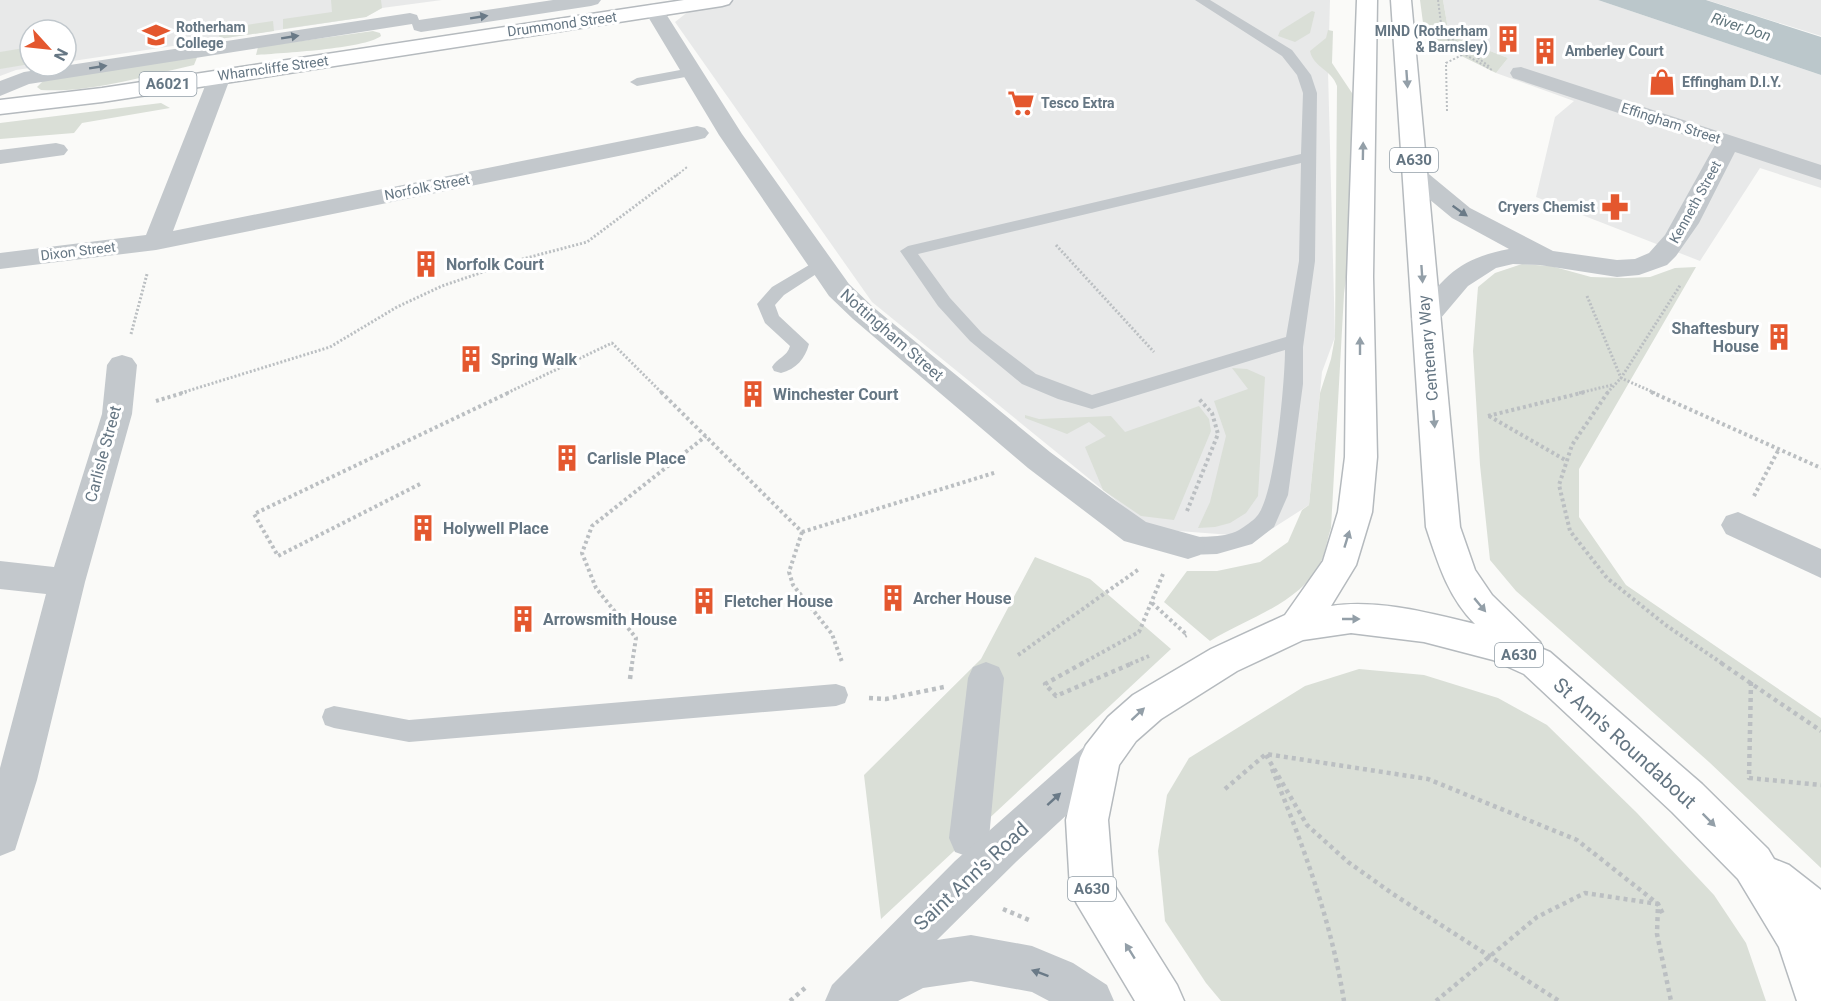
<svg xmlns="http://www.w3.org/2000/svg" width="1821" height="1001" viewBox="0 0 1821 1001" font-family="Roboto,sans-serif">
<rect width="100%" height="100%" fill="#fafaf8"/>
<g fill="#e8e9e9">
<path d="M0,0H442L382,8L366,17L66,62V30H30V66H43L16,70L0,76Z"/>
<path d="M735,0H1330L1328,71L1335,337L1322,372L1309,505L1259,537L1151,529L872,302L675,22L689,11Z"/>
<path d="M1443,0H1598L1821,75V188L1760,168L1700,261L1536,197L1555,117L1574,101L1496,73L1508,58L1449,35Z"/>
<path d="M1707,0H1821V36L1757,16Z"/>
</g>
<g fill="#dadfd7">
<path d="M331,0H381L382,8L366,17L283,29V19L332,12Z"/>
<path d="M1420,0H1443L1449,35L1508,58L1496,73L1425,38Z"/>
<path d="M1312,11L1315,12L1310,33L1295,42L1278,36L1280,31Z"/>
<path d="M273,21L274,31L219,39L220,29Z"/>
<path d="M1328,30L1333,31L1332,63L1354,96L1351,237L1344,294L1331,528C1327,540 1325,554 1320,564C1300,603 1246,619 1210,641L1164,602L1187,571H1217L1260,562L1288,542L1302,510L1309,505L1320,393L1331,359L1335,337L1337,86C1332,70 1313,67 1310,51L1326,38Z"/>
<path d="M373,31L380,33L381,36C364,49 281,53 256,55L258,47Z"/>
<path d="M30,47V64L0,69V52Z"/>
<path d="M198,55L194,65C145,76 91,93 41,90L37,87L44,80Z"/>
<path d="M161,103L170,108L82,123L74,133L0,139V123Z"/>
<path d="M1522,264L1551,266L1591,277L1625,278L1650,277L1675,268L1696,267L1579,469V517L1626,585L1821,718V868L1709,762L1516,591L1490,560L1480,465L1473,351L1478,287L1495,273Z"/>
<path d="M1232,368L1247,369L1265,377L1258,496L1246,513L1230,523L1215,527L1198,528L1210,502L1226,436L1214,401L1248,389Z"/>
<path d="M1199,406L1209,419L1211,431L1174,520L1141,516L1103,490L1085,447L1106,436L1089,422L1067,434L1025,418V415L1039,419L1111,416L1125,432Z"/>
<path d="M1035,557L1090,579L1171,649L881,919L864,775L981,659Z"/>
<path d="M1359,669L1424,675L1498,698L1547,725L1637,813L1714,895L1746,943L1766,1001H1221L1206,983L1165,921L1158,851L1167,795L1189,758L1305,686Z"/>
</g>
<path fill="#bbc7cb" d="M1598,0H1706L1821,37V75Z"/>
<g fill="none" stroke-linecap="round" stroke-linejoin="round">
<defs>
<g id="primary">
<path d="M684,0H732L729,4L722,6L102,102L0,114V100L102,88Z"/>
<path d="M1357,0H1377L1373,277L1377,457L1372,512L1356,565L1331,606C1378,599 1429,613 1475,624C1448,597 1438,563 1426,527L1391,0H1411L1460,527L1475,570L1492,595L1540,642L1543,649L1550,652L1702,784L1768,849L1774,859L1789,865L1821,890V1001H1797L1779,947L1738,879L1672,812L1524,674L1493,660L1424,642L1351,633L1303,640L1237,671L1161,719L1136,741L1119,765L1108,820L1113,883L1177,985L1184,1001H1135L1077,904L1070,889L1066,820L1080,758L1086,745L1108,717L1133,695L1211,649L1285,615L1323,561L1338,512L1345,457L1347,277Z"/>
</g>
</defs>
<use href="#primary" stroke="#b5babe" stroke-width="3"/>
<g stroke="#bbbfc2" stroke-width="2" stroke-dasharray="2 2" stroke-linecap="butt">
<path d="M1438,0L1442,31L1490,67"/>
<path d="M1439,31L1464,54L1492,70"/>
<path d="M1447,111L1446,63L1464,54"/>
<path d="M676,176L687,167"/>
</g>
<g stroke="#bbbfc2" stroke-width="3" stroke-dasharray="2 2" stroke-linecap="butt">
<path d="M1056,245L1154,352"/>
<path d="M1587,296L1621,378L1655,393"/>
<path d="M131,334L147,274"/>
<path d="M181,393L330,347L397,307L442,286L515,261L587,242L678,174"/>
<path d="M507,393L612,343L662,393"/>
<path d="M1579,393L1612,385"/>
<path d="M1607,393L1621,378L1681,284"/>
</g>
<g stroke="#bbbfc2" stroke-width="4" stroke-dasharray="3 3" stroke-linecap="butt">
<path d="M661,392L802,532"/>
<path d="M1608,392L1572,445L1559,485L1570,531L1607,578L1667,626L1723,664"/>
<path d="M1651,392L1821,468"/>
<path d="M156,401L186,392"/>
<path d="M1488,416L1585,392"/>
<path d="M1489,416L1567,461"/>
<path d="M420,484L278,556L254,514L510,392"/>
<path d="M1754,496L1779,449"/>
<path d="M1187,511L1218,434L1212,413L1199,399"/>
<path d="M802,532L789,572L793,585L832,634L842,662"/>
<path d="M802,532L997,472"/>
<path d="M1152,603L1187,635L1185,636"/>
<path d="M1018,655L1139,569"/>
<path d="M632,664L636,638L596,588L582,553L592,526L706,436"/>
<path d="M1081,664L1139,632L1163,574"/>
<path d="M1130,664L1149,656"/>
</g>
<g stroke="#bbbfc2" stroke-width="4.5" stroke-dasharray="4 4" stroke-linecap="butt">
<path d="M1083,663L1045,684L1056,696L1133,663"/>
<path d="M1721,663L1821,731"/>
<path d="M630,679L632,663"/>
<path d="M1751,682L1749,778L1821,785"/>
<path d="M869,698L886,699L944,687"/>
<path d="M1266,755L1307,825L1348,862L1393,894L1559,1001"/>
<path d="M1272,769C1303,845 1331,920 1344,1001"/>
<path d="M1225,789L1266,754L1428,779L1577,840L1658,904L1663,914"/>
<path d="M1003,909L1029,920"/>
<path d="M790,1001L805,988"/>
<path d="M1436,1001L1537,917L1585,893L1658,904L1657,934L1671,1001"/>
</g>
<g fill="#c3c8cc" fill-rule="evenodd">
<path d="M1195,0H1210L1292,50L1311,75L1317,93L1315,261L1303,347V384L1288,495L1274,527L1252,544L1217,554L1188,555L1180,552L1177,546L1180,540C1199,534 1221,540 1239,530C1244,527 1253,521 1257,516C1275,496 1285,380 1285,350L1092,409L1058,399L1022,384L970,341L938,306L900,251L908,246L1301,154L1303,93L1297,75L1282,56ZM1301,163L1299,261L1286,337L1092,395L1036,374L982,333L950,298L918,254Z"/>
<path d="M691,68L696,69L698,72L696,75L637,86L630,82L637,78Z"/>
<path d="M821,258L827,259L829,263L827,267L784,295L775,305L779,316L809,344C805,359 796,369 781,373L774,371L772,367C777,358 787,357 790,346L765,323L757,304L772,287Z"/>
<path d="M836,684L845,687L848,695L845,703L836,706L409,742L334,728L325,725L322,717L325,709L334,706L409,720Z"/>
</g>
<path fill="#c3c8cc" fill-rule="evenodd" d="M986,662L999,667L1004,678L989,838L983,852L969,857L955,852L949,838L968,678L973,667Z"/>
<g fill="#c3c8cc" fill-rule="evenodd">
<path d="M553,0H601L598,4L591,6L421,32L414,30L412,24L29,84L0,96V81L24,72L410,13L417,15L419,20Z"/>
<path d="M654,4L661,6L742,134L849,284L873,307L1050,452L1116,501L1146,522L1200,537L1205,546L1200,555L1188,559L1124,541L1028,468L853,319L829,296L719,135L644,10L647,6Z"/>
<path d="M1521,67L1821,165V180L1735,152L1699,223L1676,256L1667,265L1639,275L1617,277L1540,265L1513,264L1496,268L1468,286L1435,325L1425,328L1415,325L1411,319L1415,313C1447,275 1458,259 1509,249L1452,218L1406,180L1403,175L1406,170L1415,168L1424,170L1470,208L1553,251L1617,260L1635,259L1649,253L1665,235L1715,145L1513,78L1510,73L1513,68Z"/>
<path d="M220,70L228,71L231,76L173,231L697,126L705,128L709,133L705,138L697,140L156,250L0,269V253L146,235L209,76L212,71Z"/>
<path d="M56,143L64,145L68,150L64,155L0,164V150Z"/>
<path d="M122,355L132,358L137,365L132,414L85,582L37,780L15,850L0,856V768L46,594L0,589V561L54,567L102,414L107,365L112,358Z"/>
<path d="M1738,512L1821,549V578L1726,534L1721,525L1726,516Z"/>
</g>
<path fill="#c3c8cc" fill-rule="evenodd" d="M1100,740L1114,745L1120,758L1114,771L1017,861L937,940L971,935L1032,946L1073,963L1107,985L1114,1001H1049L1032,992L971,981L923,988L898,1001H825L832,985L955,861L1086,745Z"/>
<use href="#primary" fill="#fff" fill-rule="evenodd"/>
</g>
<defs><path id="oneway-solid" d="M-6-.8H1V-3.2L6.5 0L1 3.2V.8H-6Z" transform="scale(1.5)"/></defs>
<g fill="#6a7a87">
<use href="#oneway-solid" transform="translate(479 17) rotate(-9)"/>
<use href="#oneway-solid" transform="translate(290 37) rotate(-9)"/>
<use href="#oneway-solid" transform="translate(98 67) rotate(-9)"/>
<use href="#oneway-solid" transform="translate(1460 211) rotate(35)"/>
<use href="#oneway-solid" transform="translate(1054 799) rotate(-42)"/>
<use href="#oneway-solid" transform="translate(1040 973) rotate(-160)"/>
</g>
<g fill="#939fa8">
<use href="#oneway-solid" transform="translate(1407 79) rotate(86)"/>
<use href="#oneway-solid" transform="translate(1363 151) rotate(-89)"/>
<use href="#oneway-solid" transform="translate(1422 274) rotate(86)"/>
<use href="#oneway-solid" transform="translate(1360 346) rotate(-90)"/>
<use href="#oneway-solid" transform="translate(1434 419) rotate(85)"/>
<use href="#oneway-solid" transform="translate(1347 539) rotate(-73)"/>
<use href="#oneway-solid" transform="translate(1480 605) rotate(50)"/>
<use href="#oneway-solid" transform="translate(1351 619)"/>
<use href="#oneway-solid" transform="translate(1138 714) rotate(-43)"/>
<use href="#oneway-solid" transform="translate(1709 820) rotate(45)"/>
<use href="#oneway-solid" transform="translate(1130 951) rotate(-122)"/>
</g>
<defs>
<symbol id="university-bare" viewBox="-9 -9 18 18"><path d="M0-5L7-2L0 1L-7-2ZM-4 1L0 2.5L4 1V4Q0 6-4 4Z" fill="#e4572e" stroke="#fff" stroke-width="2.5" paint-order="stroke"/></symbol>
<symbol id="building-bare" viewBox="-9 -9 18 18"><path d="M-4-6H4V6H1V3H-1V6H-4ZM-2.5-4.3h1.7v1.8h-1.7ZM.8-4.3h1.7v1.8H.8ZM-2.5-1h1.7V.8h-1.7ZM.8-1h1.7V.8H.8Z" fill="#e4572e" stroke="#fff" stroke-width="2.5" paint-order="stroke"/></symbol>
<symbol id="shop-bare" viewBox="-9 -9 18 18"><path d="M-5-2.5h2.3a2.7 3.5 0 0 1 5.4 0H5L5.5 6h-11ZM-1.5-2.5h3a1.5 2.3 0 0 0-3 0Z" fill="#e4572e" stroke="#fff" stroke-width="2.5" paint-order="stroke"/></symbol>
<symbol id="supermarket-bare" viewBox="-9 -9 18 18"><path d="M-6-5.5h2.5l.6 2H6L4.5 2H-2.5L-4.4-4H-6ZM-1.5 3.2a1.3 1.3 0 1 0 .1 0ZM3 3.2a1.3 1.3 0 1 0 .1 0Z" fill="#e4572e" stroke="#fff" stroke-width="2.5" paint-order="stroke"/></symbol>
<symbol id="pharmacy-bare" viewBox="-9 -9 18 18"><path d="M-2-6h4v4h4v4h-4v4h-4v-4h-4v-4h4Z" fill="#e4572e" stroke="#fff" stroke-width="2.5" paint-order="stroke"/></symbol>
</defs>
<g fill-rule="evenodd">
<use href="#university-bare" x="137" y="16" width="38" height="38"/>
<use href="#building-bare" x="1489" y="20" width="38" height="38"/>
<use href="#building-bare" x="1526" y="32" width="38" height="38"/>
<use href="#shop-bare" x="1643" y="63" width="38" height="38"/>
<use href="#supermarket-bare" x="1002" y="84" width="38" height="38"/>
<use href="#pharmacy-bare" x="1596" y="188" width="38" height="38"/>
<use href="#building-bare" x="407" y="245" width="38" height="38"/>
<use href="#building-bare" x="1760" y="318" width="38" height="38"/>
<use href="#building-bare" x="452" y="340" width="38" height="38"/>
<use href="#building-bare" x="734" y="375" width="38" height="38"/>
<use href="#building-bare" x="548" y="439" width="38" height="38"/>
<use href="#building-bare" x="404" y="509" width="38" height="38"/>
<use href="#building-bare" x="874" y="579" width="38" height="38"/>
<use href="#building-bare" x="685" y="582" width="38" height="38"/>
<use href="#building-bare" x="504" y="600" width="38" height="38"/>
</g>
<g text-anchor="middle" dominant-baseline="central" stroke-width="6" stroke-linejoin="round" paint-order="stroke">
<g font-size="14" fill="#657683" stroke="#fff">
<text transform="translate(562 24) rotate(-8)">Drummond Street</text>
<text transform="translate(273 68) rotate(-8)">Wharncliffe Street</text>
<text transform="translate(1671 123) rotate(18)">Effingham Street</text>
<text transform="translate(427 187) rotate(-11)">Norfolk Street</text>
<text transform="translate(1695 202) rotate(-61)">Kenneth Street</text>
<text transform="translate(78 251) rotate(-7)">Dixon Street</text>
</g>
<g font-size="14" font-weight="bold" fill="#657683" stroke="#fff" text-anchor="start">
<text x="176" y="27">Rotherham<tspan x="176" dy="16">College</tspan></text>
<text x="1488" y="31" text-anchor="end">MIND (Rotherham<tspan x="1488" dy="16">&amp; Barnsley)</tspan></text>
<text x="1565" y="51">Amberley Court</text>
<text x="1682" y="82">Effingham D.I.Y.</text>
<text x="1041" y="103">Tesco Extra</text>
<text x="1595" y="207" text-anchor="end">Cryers Chemist</text>
</g>
<g font-size="15" font-style="italic" fill="#60757c" stroke="#fff">
<text transform="translate(1741 27) rotate(18)">River Don</text>
</g>
<g fill="#fff" stroke="#939fa8" stroke-width="1.5">
<rect x="139.5" y="72" width="57" height="24" rx="4.5"/>
<rect x="1390" y="148" width="48" height="24" rx="4.5"/>
<rect x="1495" y="643" width="48" height="24" rx="4.5"/>
<rect x="1068" y="877" width="48" height="24" rx="4.5"/>
</g>
<g font-size="15" font-weight="bold" fill="#657683">
<text x="168" y="84">A6021</text>
<text x="1414" y="160">A630</text>
<text x="1519" y="655">A630</text>
<text x="1092" y="889">A630</text>
</g>
<g font-size="16" font-weight="bold" fill="#657683" stroke="#fff" text-anchor="start">
<text x="446" y="264">Norfolk Court</text>
<text x="1759" y="328" text-anchor="end">Shaftesbury<tspan x="1759" dy="18">House</tspan></text>
<text x="491" y="359">Spring Walk</text>
<text x="773" y="394">Winchester Court</text>
<text x="587" y="458">Carlisle Place</text>
<text x="443" y="528">Holywell Place</text>
<text x="913" y="598">Archer House</text>
<text x="724" y="601">Fletcher House</text>
<text x="543" y="619">Arrowsmith House</text>
</g>
<g font-size="16" fill="#657683" stroke="#fff">
<text transform="translate(892 335) rotate(41)">Nottingham Street</text>
<text transform="translate(1428 348) rotate(-95)">Centenary Way</text>
<text transform="translate(103 454) rotate(-75)">Carlisle Street</text>
</g>
<g font-size="20" fill="#657683" stroke="#fff">
<text transform="translate(1625 743) rotate(42)">St Ann's Roundabout</text>
<text transform="translate(971 876) rotate(-43)">Saint Ann's Road</text>
</g>
</g>
<g transform="translate(48 48) rotate(117)"><circle r="28" fill="#ffffff" stroke="#c1c8cd" stroke-width="1.5"/>
<path d="M0-4.5L10 22L0 15L-10 22Z" fill="#e4572e"/>
<text y="-9" font-size="16" font-weight="bold" text-anchor="middle" fill="#657683">N</text>
</g>
</svg>
